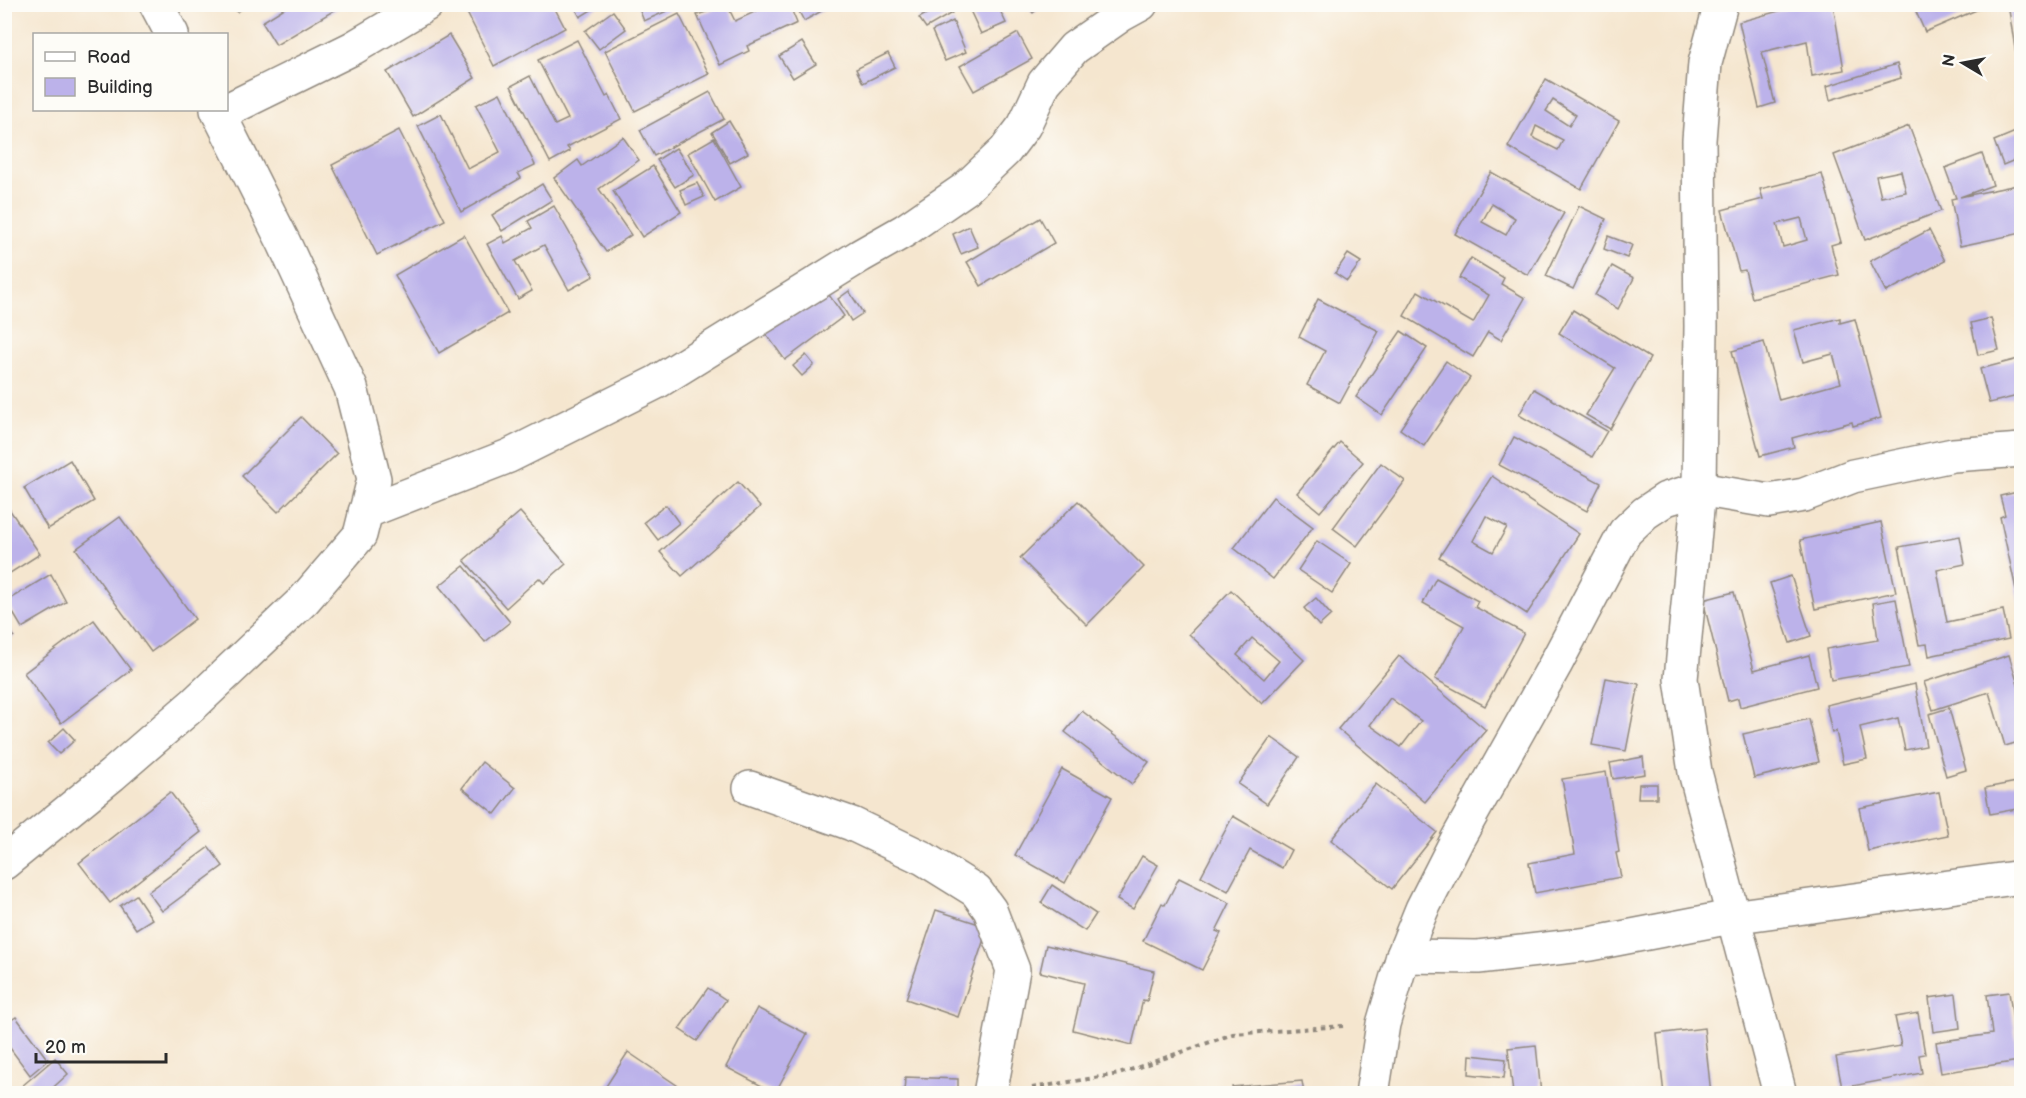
<svg xmlns="http://www.w3.org/2000/svg" width="2026" height="1098" viewBox="0 0 2026 1098" font-family="'Balsamiq Sans',sans-serif">
<rect width="100%" height="100%" fill="#fdfcf7"/>
<filter id="ink" filterUnits="userSpaceOnUse"><feTurbulence type="fractalNoise" baseFrequency=".0167" numOctaves="2"/><feDisplacementMap in="SourceGraphic" scale="12" xChannelSelector="R" yChannelSelector="G"/><feConvolveMatrix kernelMatrix="1 2 1 2 8 2 1 2 1" color-interpolation-filters="sRGB"/></filter>
<filter id="wash" filterUnits="userSpaceOnUse"><feTurbulence type="fractalNoise" baseFrequency=".008" numOctaves="4" result="noise"/><feDisplacementMap in="SourceGraphic" scale="24" xChannelSelector="R" yChannelSelector="G"/><feGaussianBlur stdDeviation="1.35" result="paint"/><feColorMatrix in="noise" values="0 0 0 0 0 0 0 0 0 0 0 0 0 0 0 0 0 1.4 0 .05"/><feComposite in="paint" operator="in"/></filter>
<g filter="url(#wash)">
<rect width="100%" height="100%" fill="#f5e6cf"/>
<g id="blocks">
<g fill="#bcb2ea" fill-rule="evenodd">
<path d="M232,4H250L237,12Z"/>
<path d="M291,4H339L340,7L276,45L262,22Z"/>
<path d="M573,4H601L580,17Z"/>
<path d="M637,4H667L669,10L644,21Z"/>
<path d="M772,4H789L797,23L747,46L749,51L720,65L697,15L727,5L735,21Z"/>
<path d="M795,4H834L804,21Z"/>
<path d="M944,4H948L952,13L926,28L919,18Z"/>
<path d="M967,4H997L1006,23L981,34Z"/>
<path d="M1026,4H1044L1033,13Z"/>
<path d="M1833,4L1844,70L1812,76L1807,41L1762,52L1775,103L1759,108L1739,22L1801,5Z"/>
<path d="M2008,4H2022V54L2016,55Z"/>
<path d="M469,5H553L565,28L494,66L464,7Z"/>
<path d="M1913,5H1988L1925,32Z"/>
<path d="M613,11L626,29L599,49L585,31Z"/>
<path d="M679,14L709,74L635,111L605,51Z"/>
<path d="M953,21L966,52L945,61L932,31Z"/>
<path d="M1018,33L1032,59L974,91L960,66Z"/>
<path d="M449,35L475,78L413,117L387,72Z"/>
<path d="M577,40L606,97L609,95L621,119L567,147L570,151L550,162L511,86L530,76L555,125L568,119L538,60Z"/>
<path d="M802,42L816,64L793,78L779,56Z"/>
<path d="M888,53L895,67L863,83L856,69Z"/>
<path d="M1897,64L1901,78L1830,100L1827,86Z"/>
<path d="M1546,79L1619,121L1581,189L1508,147ZM1553,100L1576,115L1569,126L1546,111ZM1536,126L1563,140L1558,150L1532,137Z"/>
<path d="M710,92L724,119L654,156L640,130Z"/>
<path d="M500,93L535,165L518,173L521,178L461,212L418,126L441,114L468,169L500,152L476,105Z"/>
<path d="M729,121L748,153L730,163L712,132Z"/>
<path d="M1909,126L1941,211L1865,240L1834,155ZM1901,171L1906,192L1881,197L1876,176Z"/>
<path d="M399,130L445,220L377,255L332,165Z"/>
<path d="M2020,130L2022,157L2003,165L1994,141Z"/>
<path d="M623,137L639,160L599,189L631,235L606,252L554,178L578,160L582,166Z"/>
<path d="M714,138L741,187L715,202L688,153Z"/>
<path d="M676,148L694,175L675,187L657,160Z"/>
<path d="M1982,154L1993,185L1960,197L2022,184V233L1960,246L1951,199L1956,198L1945,168Z"/>
<path d="M653,166L681,212L642,237L613,191Z"/>
<path d="M1491,172L1564,213L1528,275L1455,234ZM1492,204L1515,218L1506,235L1482,222Z"/>
<path d="M1822,174L1841,242L1831,245L1839,275L1752,298L1745,270L1739,271L1722,210L1763,199L1760,189ZM1801,218L1807,240L1783,247L1777,224Z"/>
<path d="M697,183L704,197L686,205L680,190Z"/>
<path d="M542,184L552,200L502,231L492,215Z"/>
<path d="M554,206L594,276L569,290L544,245L515,261L532,291L518,299L487,244L502,236L505,243L532,228L528,221Z"/>
<path d="M1579,206L1606,219L1573,289L1546,276Z"/>
<path d="M1040,218L1054,243L981,286L967,262Z"/>
<path d="M969,226L978,247L961,254L953,234Z"/>
<path d="M1929,230L1945,261L1886,292L1870,261Z"/>
<path d="M464,235L508,313L439,353L395,275Z"/>
<path d="M1608,236L1632,245L1627,258L1604,249Z"/>
<path d="M1348,254L1361,262L1347,281L1335,273Z"/>
<path d="M1471,258L1504,278L1501,284L1525,298L1501,340L1488,332L1473,357L1404,316L1418,291L1473,323L1489,295L1459,278Z"/>
<path d="M1612,266L1634,278L1618,309L1595,295Z"/>
<path d="M824,288L844,316L785,360L764,331Z"/>
<path d="M849,291L863,313L851,321L838,299Z"/>
<path d="M1318,299L1379,331L1340,403L1307,385L1325,351L1299,337Z"/>
<path d="M1573,310L1650,358L1610,429L1586,415L1615,368L1559,333Z"/>
<path d="M1840,318V323L1855,319L1881,418L1853,426L1852,422L1792,438L1794,447L1760,456L1732,351L1764,342L1779,400L1841,383L1833,354L1803,362L1794,330Z"/>
<path d="M1991,318L1999,350L1978,355L1971,323Z"/>
<path d="M1401,331L1427,348L1382,415L1356,397Z"/>
<path d="M806,355L814,365L802,376L793,366Z"/>
<path d="M2022,358V395L1989,403L1980,369Z"/>
<path d="M1446,361L1470,378L1424,446L1400,429Z"/>
<path d="M1534,389L1607,431L1592,457L1519,415Z"/>
<path d="M301,417L337,454L278,512L242,476Z"/>
<path d="M1514,437L1601,483L1587,511L1499,465Z"/>
<path d="M1340,442L1363,462L1320,512L1297,493Z"/>
<path d="M70,460L94,501L48,529L24,488Z"/>
<path d="M1381,463L1405,481L1357,546L1333,528Z"/>
<path d="M1492,476L1579,534L1527,614L1439,557ZM1486,516L1507,527L1493,552L1473,541Z"/>
<path d="M738,482L760,507L682,576L660,552Z"/>
<path d="M2022,491V611L2021,612L2000,517L2005,515L2000,496Z"/>
<path d="M1273,497L1313,527L1273,579L1234,548Z"/>
<path d="M1078,501L1144,567L1087,625L1020,558Z"/>
<path d="M666,505L679,523L658,540L644,522Z"/>
<path d="M7,506L40,554L4,577V508Z"/>
<path d="M520,512L566,564L544,583L539,578L506,608L464,560Z"/>
<path d="M120,517L195,619L151,652L76,549Z"/>
<path d="M1881,522L1896,592L1815,609L1800,540Z"/>
<path d="M1960,536L1965,564L1937,570L1947,622L2003,610L2009,639L1929,656L1927,644L1919,645L1899,547Z"/>
<path d="M1317,541L1351,564L1332,593L1298,570Z"/>
<path d="M464,566L510,622L485,642L439,586Z"/>
<path d="M51,574L66,602L22,628L6,601Z"/>
<path d="M1791,576L1811,636L1790,643L1770,583Z"/>
<path d="M1436,578L1478,601L1475,607L1524,633L1485,706L1435,679L1464,626L1423,603Z"/>
<path d="M1231,590L1304,660L1262,704L1189,634ZM1252,638L1279,661L1264,679L1237,655Z"/>
<path d="M1734,592L1754,670L1809,655L1817,687L1740,707L1738,698L1728,701L1703,600Z"/>
<path d="M1316,598L1331,615L1319,626L1304,608Z"/>
<path d="M1896,599L1909,667L1831,680L1826,649L1878,640L1873,603Z"/>
<path d="M94,620L131,670L61,723L24,673Z"/>
<path d="M4,622L14,636L4,642Z"/>
<path d="M2009,655L2022,698V741L2005,746L1989,692L1933,710L1924,682Z"/>
<path d="M1399,656L1486,730L1425,802L1338,729ZM1390,698L1421,721L1401,747L1370,725Z"/>
<path d="M1606,678L1639,684L1626,751L1592,745Z"/>
<path d="M1915,684L1926,746L1905,750L1898,718L1860,727L1867,759L1843,764L1836,731L1832,733L1826,705Z"/>
<path d="M1949,708L1966,770L1946,776L1929,714Z"/>
<path d="M1082,711L1149,762L1132,784L1065,732Z"/>
<path d="M1809,719L1819,762L1754,778L1743,734Z"/>
<path d="M64,728L75,740L59,754L48,743Z"/>
<path d="M1271,737L1299,757L1267,804L1238,784Z"/>
<path d="M1643,757L1645,774L1613,779L1610,763Z"/>
<path d="M482,762L515,788L495,814L462,788Z"/>
<path d="M1062,769L1112,797L1065,883L1015,855Z"/>
<path d="M1606,772L1619,852L1616,853L1621,877L1535,893L1529,863L1575,854L1562,779Z"/>
<path d="M2022,781V808L1990,814L1985,788Z"/>
<path d="M1376,784L1437,832L1392,889L1331,840Z"/>
<path d="M1639,784H1657V798H1638Z"/>
<path d="M170,792L201,832L110,903L79,863Z"/>
<path d="M1939,792L1948,835L1868,851L1859,808Z"/>
<path d="M1233,816L1291,850L1282,868L1250,850L1228,891L1201,876Z"/>
<path d="M209,847L223,866L162,911L148,892Z"/>
<path d="M1142,856L1158,865L1133,909L1117,900Z"/>
<path d="M1179,878L1230,903L1216,931L1221,933L1202,970L1143,941L1162,903L1165,905Z"/>
<path d="M1052,885L1096,914L1085,931L1041,903Z"/>
<path d="M136,895L152,919L136,929L120,906Z"/>
<path d="M936,910L988,927L958,1017L906,999Z"/>
<path d="M1046,945L1154,971L1147,1001L1143,1000L1132,1045L1073,1030L1084,983L1040,972Z"/>
<path d="M708,988L726,1000L697,1041L679,1029Z"/>
<path d="M2009,992L2019,1061L1941,1073L1936,1042L1992,1034L1987,995Z"/>
<path d="M1956,994L1960,1028L1933,1032L1929,998Z"/>
<path d="M4,1003L11,1010L4,1016Z"/>
<path d="M757,1008L807,1034L775,1093L726,1067Z"/>
<path d="M1918,1013L1925,1054L1919,1055L1922,1073L1842,1088L1836,1057L1901,1046L1895,1017Z"/>
<path d="M16,1017L48,1060L30,1075L4,1040V1025Z"/>
<path d="M1704,1028L1711,1094H1664L1657,1034Z"/>
<path d="M1536,1045L1541,1094H1513L1508,1048Z"/>
<path d="M628,1052L681,1088L677,1094H601Z"/>
<path d="M1470,1055L1506,1059L1504,1078L1469,1074Z"/>
<path d="M55,1058L68,1074L46,1094H28L22,1086Z"/>
<path d="M905,1077L958,1079V1094H904Z"/>
<path d="M1302,1081L1304,1094H1233L1232,1087Z"/>
</g>
</g>
</g>
<g filter="url(#ink)">
<use href="#blocks" fill-opacity="0" stroke="#90887d" stroke-width="1.5"/>
<g fill="none" stroke-linecap="round" stroke-linejoin="round">
<defs>
<g id="street">
<path d="M156,4L172,34"/>
<path d="M1721,4L1705,63L1699,140L1701,326L1699,489L1681,679L1695,772L1780,1094"/>
<path d="M219,114L353,48L427,4"/>
<path d="M365,512L509,456L657,382L860,256L904,231L965,189L1005,151L1024,126L1044,83L1074,48L1121,15L1141,4"/>
<path d="M750,788L852,824L923,858L976,891L990,910L1013,970L990,1094"/>
<path d="M4,863L112,775L195,703L304,600L360,535L374,479L351,388L284,243L217,110"/>
<path d="M1403,956L1478,957L1590,944L1731,917L2022,877"/>
<path d="M1372,1094L1383,1024L1403,956L1422,909L1457,840L1555,665L1625,532L1645,513L1666,499L1699,489L1769,501L1804,495L1853,476L1953,455L2022,450"/>
</g>
</defs>
<use href="#street" stroke="#90887d" stroke-width="36"/>
<path stroke="#90887d" stroke-width="4" stroke-dasharray="4.5 4.5" stroke-linecap="butt" d="M1032,1088L1119,1074L1233,1034L1343,1026"/>
<use href="#street" stroke="#fff" stroke-width="33"/>
</g>
</g>
<rect width="2026" height="1098" fill="none" stroke="#fdfcf7" stroke-width="24"/>
<rect x="33" y="33" width="195" height="78" fill="#fdfcf7" stroke="#a9a8a5" stroke-width="1.5"/>
<rect x="45" y="52" width="30" height="9" fill="#ffffff" stroke="#a9a8a5" stroke-width="1.5"/>
<text x="87" y="63" font-size="18" fill="#2b2b2b">Road</text>
<rect x="45" y="78" width="30" height="18" fill="#bcb2ea" stroke="#a9a8a5" stroke-width="1.5"/>
<text x="87" y="93" font-size="18" fill="#2b2b2b">Building</text>
<g transform="translate(1963 63) rotate(280)" stroke="#fdfcf7" stroke-width="4.5" paint-order="stroke">
<path d="M0-4.5L10 22L0 15L-10 22Z" fill="#2b2b2b"/>
<text y="-9" font-size="16" font-weight="bold" text-anchor="middle" fill="#2b2b2b">N</text>
</g>
<path d="M36 1053v9h130v-9" fill="none" stroke="#2b2b2b" stroke-width="3"/>
<text x="45" y="1053" font-size="18" fill="#2b2b2b" stroke="#fdfcf7" stroke-width="4.5" paint-order="stroke">20 m</text>
</svg>
